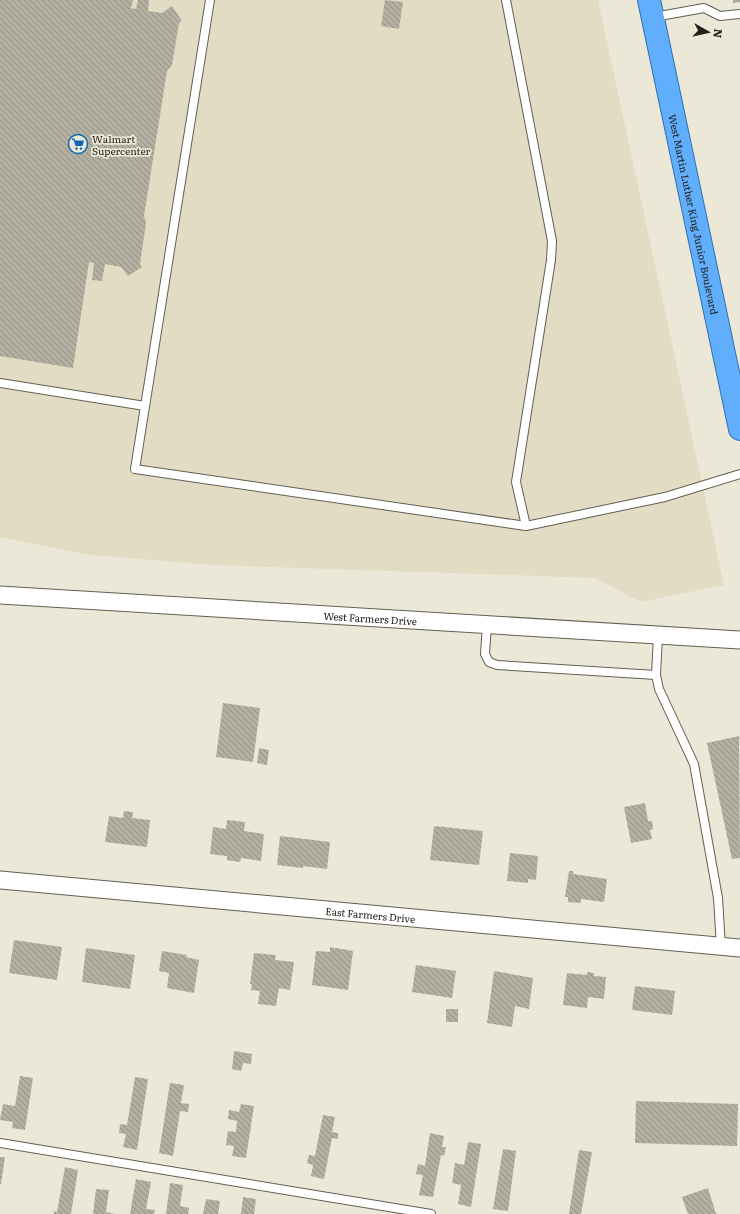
<svg xmlns="http://www.w3.org/2000/svg" width="740" height="1214" viewBox="0 0 740 1214" font-family="Literata,serif">
<defs>
<pattern id="building-back-hatch" width="6" height="6" patternUnits="userSpaceOnUse"><rect width="6" height="6" fill="#b4b0a1"/><path d="M-1 5l2 2M0 0l6 6M5-1l2 2" fill="none" stroke="#928f82"/></pattern>
</defs>
<rect width="100%" height="100%" fill="#ece8d8"/>
<path fill="#e2dcc5" d="M0,0H598L724,585L641,602L595,578L212,565L90,555L0,537Z"/>
<g fill="url(#building-back-hatch)">
<path d="M0,0H133L131,8L136,9L138,0H149L148,11L162,13L172,6L182,21L179,23L172,65L167,71L144,216L146,223L140,264L142,267L128,276L121,267L105,264L102,281L92,280L94,263L89,262L73,368L0,356Z"/>
<path d="M385,0L403,2L399,29L381,26Z"/>
<path d="M733,0H740V2L733,3Z"/>
<path d="M223,703L260,708L253,762L216,757Z"/>
<path d="M739,736L740,858L732,859L707,743Z"/>
<path d="M259,748L269,750L267,765L257,763Z"/>
<path d="M645,803L648,821H652L653,829L650,830L652,839L631,843L624,807Z"/>
<path d="M124,811L133,812L132,818L150,820L147,847L105,842L109,816L123,818Z"/>
<path d="M227,820L245,822L244,831L264,834L261,861L241,858L240,862L227,860V856L210,854L213,827L226,829Z"/>
<path d="M434,826L483,831L479,865L430,860Z"/>
<path d="M280,836L330,842L327,869L303,866V868L277,865Z"/>
<path d="M510,853L538,856L536,880L528,879V883L507,881Z"/>
<path d="M569,871H573V874L607,879L604,902L581,899V903L568,902V897H565Z"/>
<path d="M14,940L62,947L57,980L9,973Z"/>
<path d="M330,947L353,951L348,990L312,985L316,951L330,952Z"/>
<path d="M86,948L135,955L130,989L82,982Z"/>
<path d="M162,951L187,955L186,957L199,960L194,993L167,988L169,973L159,971Z"/>
<path d="M254,953L276,955L275,960L294,962L290,990L279,988L276,1006L258,1004L260,991L251,990L252,984H250Z"/>
<path d="M416,965L456,971L452,998L412,992Z"/>
<path d="M494,971L533,978L529,1009L515,1006L512,1027L487,1023Z"/>
<path d="M587,972L594,973V976L606,977L604,999L588,997L587,1008L563,1005L567,973L587,975Z"/>
<path d="M635,986L675,991L672,1015L632,1010Z"/>
<rect x="446" y="1009" width="12" height="13"/>
<path d="M234,1051L252,1054L251,1064L243,1063L241,1071L232,1069Z"/>
<path d="M20,1076L33,1078L25,1130L12,1128L13,1122L0,1120L3,1104L15,1106Z"/>
<path d="M135,1077L148,1079L137,1150L123,1147L126,1134L119,1133L120,1124L127,1125Z"/>
<path d="M170,1083L184,1085L181,1103L189,1104L188,1112L180,1111L173,1156L159,1153Z"/>
<path d="M636,1101L738,1104L737,1146L635,1143Z"/>
<path d="M241,1104L254,1106L246,1158L232,1156L234,1146L226,1145L228,1131L236,1132L237,1121L228,1119L229,1110L239,1112Z"/>
<path d="M323,1115L335,1117L332,1132L338,1133V1139L332,1138L324,1179L311,1176L313,1165L307,1163L309,1155L315,1156Z"/>
<path d="M430,1133L444,1136L442,1147H446L444,1156L441,1155L433,1197L419,1195L423,1175L416,1174L418,1164L425,1166Z"/>
<path d="M468,1142L481,1144L471,1207L458,1204L461,1185L452,1183L455,1163L464,1165Z"/>
<path d="M503,1149L516,1151L508,1211L493,1209Z"/>
<path d="M579,1150L592,1152L581,1214H569Z"/>
<path d="M0,1157H5L1,1184H0Z"/>
<path d="M65,1167L78,1170L71,1214H54V1211L57,1212Z"/>
<path d="M136,1179L151,1182L146,1209L155,1210L154,1214H130Z"/>
<path d="M170,1183L183,1185L180,1206L189,1208L188,1214H166Z"/>
<path d="M708,1188L716,1214H688L682,1197Z"/>
<path d="M96,1189L109,1190L106,1212L115,1214H93Z"/>
<path d="M243,1197L256,1199L254,1214H241Z"/>
<path d="M206,1199L220,1201L218,1214H203Z"/>
</g>
<g fill="none" stroke-linecap="round" stroke-linejoin="round">
<defs>
<g id="service">
<path d="M210,0L135,469L526,526L665,497L740,474"/>
<path d="M506,0L552,241L551,260L516,482L526,526"/>
<path d="M654,17L704,8L720,16L740,14"/>
<path d="M0,383L145,406"/>
<path d="M487,625L485,654L489,662L497,665L656,675"/>
<path d="M658,635L656,675L659,689L694,764L718,898L721,947"/>
<path d="M0,1143L431,1214"/>
</g>
<g id="minor">
<path id="s1" d="M0,595L740,640"/>
<path id="s2" d="M0,880L740,948"/>
</g>
<g id="trunk">
<path id="s3" d="M649,0L740,429"/>
</g>
</defs>
<use href="#service" stroke="#635f51" stroke-width="10"/>
<use href="#minor" stroke="#635f51" stroke-width="19"/>
<use href="#trunk" stroke="#3170ad" stroke-width="24"/>
<use href="#service" stroke="#fff" stroke-width="8"/>
<use href="#minor" stroke="#fff" stroke-width="17"/>
<use href="#trunk" stroke="#60aefc" stroke-width="22"/>
</g>
<defs>
<symbol id="supermarket-ring" viewBox="-11 -11 22 22"><circle r="9.5" fill="#ece8d8" stroke="#1067b5" stroke-width="1.5"/><path d="M-6-5.5h2.5l.6 2H6L4.5 2H-2.5L-4.4-4H-6ZM-1.5 3.2a1.3 1.3 0 1 0 .1 0ZM3 3.2a1.3 1.3 0 1 0 .1 0Z" fill="#1067b5"/></symbol>
</defs>
<g fill-rule="evenodd">
<use href="#supermarket-ring" x="67" y="133" width="22" height="22"/>
</g>
<g text-anchor="middle" dominant-baseline="central" stroke-width="3.5" stroke-linejoin="round" paint-order="stroke">
<g font-size="10" fill="#24221c" stroke="#ece8d8" text-anchor="start">
<text x="92" y="138">Walmart<tspan x="92" dy="12">Supercenter</tspan></text>
</g>
<g font-size="10" fill="#24221c" stroke="#ece8d8">
<text stroke="none"><textPath href="#s3" startOffset="219">West Martin Luther King Junior Boulevard</textPath></text>
<text stroke="none"><textPath href="#s1" startOffset="371">West Farmers Drive</textPath></text>
<text stroke="none"><textPath href="#s2" startOffset="372">East Farmers Drive</textPath></text>
</g>
</g>
<g transform="translate(708 32) rotate(98)" stroke="#ece8d8" stroke-width="3" paint-order="stroke">
<path d="M0-3L7 15L0 10L-7 15Z" fill="#24221c"/>
<text y="-6" font-size="11" font-weight="bold" text-anchor="middle" fill="#24221c">N</text>
</g>
</svg>
